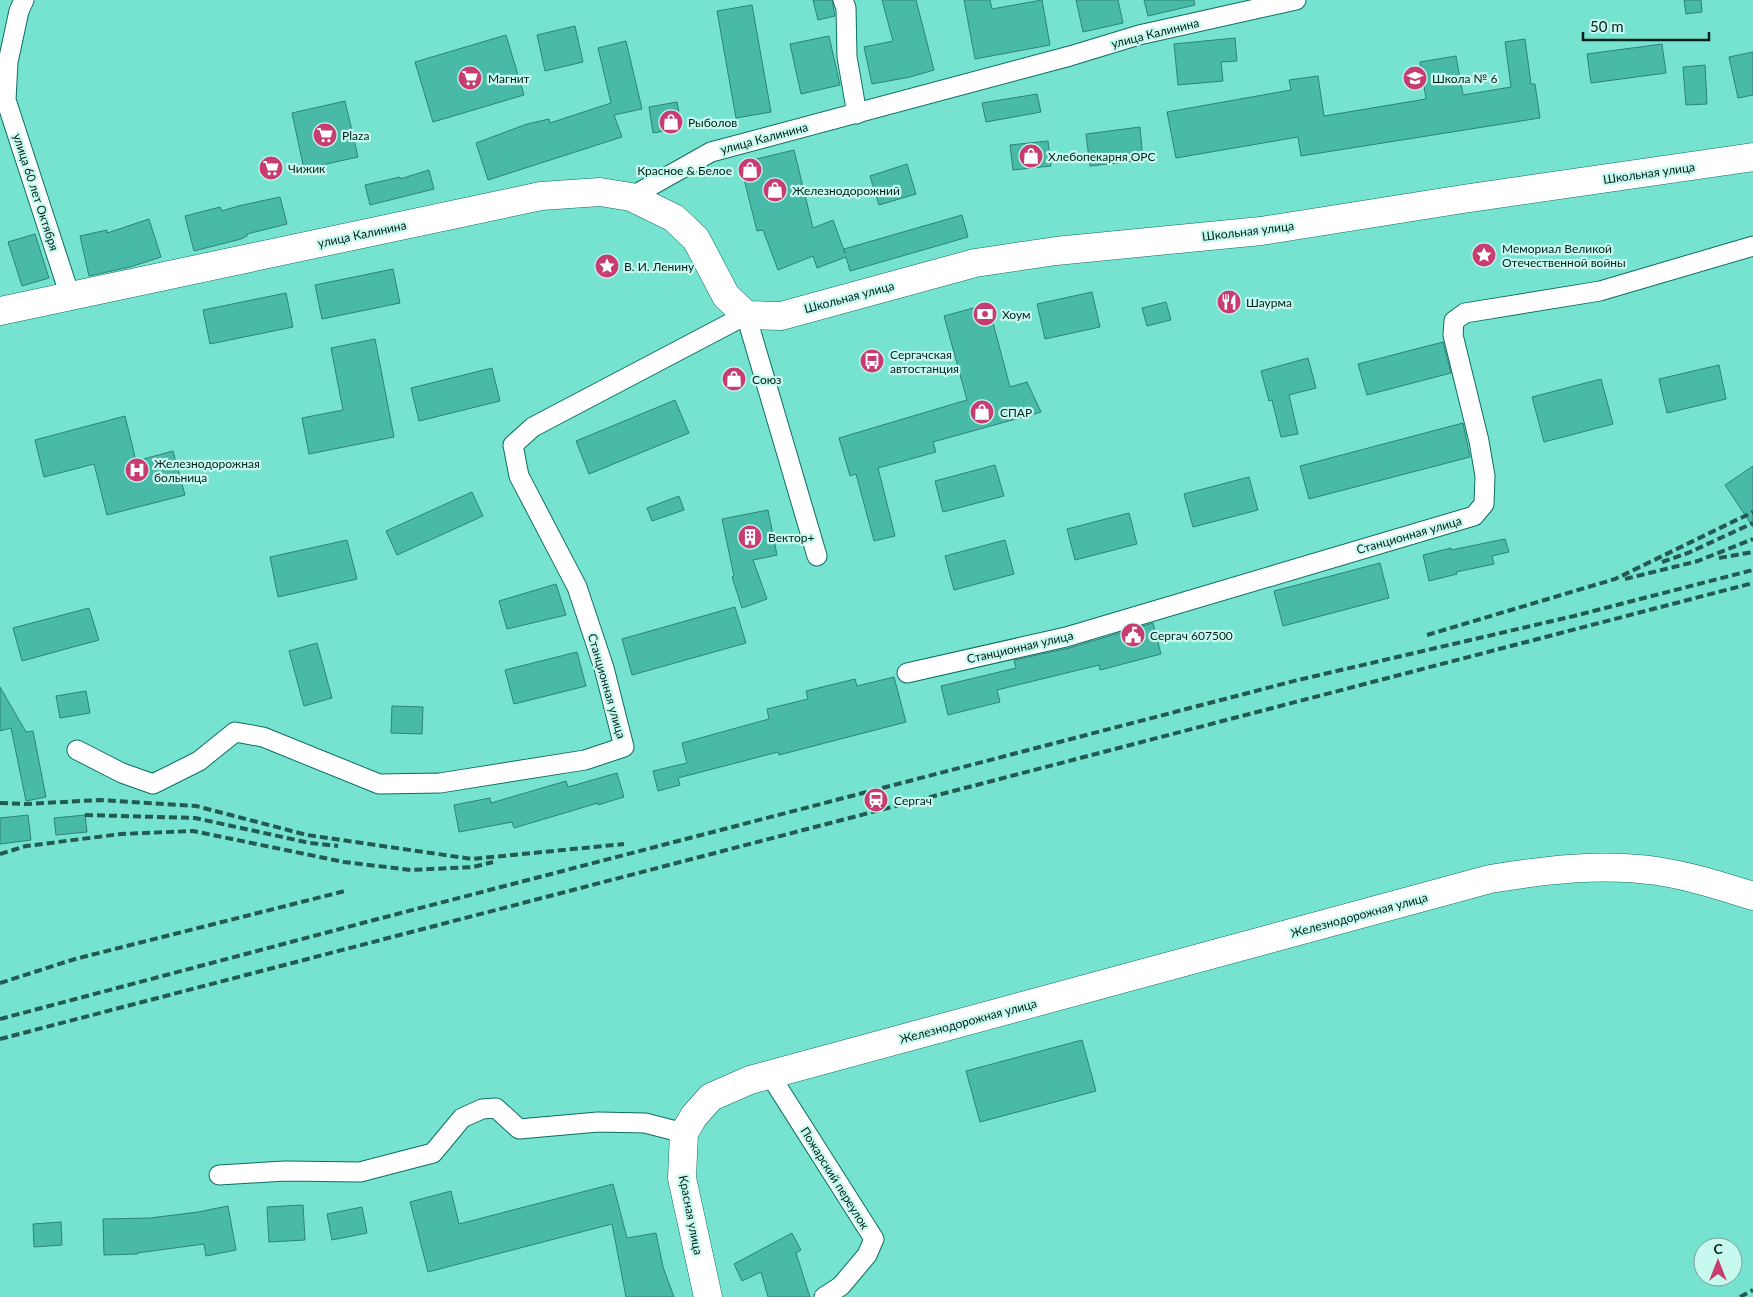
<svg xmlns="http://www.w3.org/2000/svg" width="1753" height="1297" viewBox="0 0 1753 1297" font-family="Lato,sans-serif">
<rect width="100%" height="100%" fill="#76e3d1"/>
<g fill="#4abaa8" stroke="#2d8376">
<path d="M813,0H832L835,16L818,20Z"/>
<path d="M882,0H916L934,70L910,77L872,84L864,47L893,41Z"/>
<path d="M964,0H990L992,9L1042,0L1050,45L975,59Z"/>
<path d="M1076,0H1118L1123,23L1083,32Z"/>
<path d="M1144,0H1194L1195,5L1148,16Z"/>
<path d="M1684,0H1701L1702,12L1686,14Z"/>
<path d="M752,5L771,112L736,118L717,11Z"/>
<path d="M575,26L583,62L545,71L537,35Z"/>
<path d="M506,35L524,95L433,122L415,62Z"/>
<path d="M829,36L840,85L801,94L790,44Z"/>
<path d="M1235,38L1237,61L1221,62L1223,81L1178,85L1174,44Z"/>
<path d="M1525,39L1531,84H1535L1540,118L1301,156L1298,137L1176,158L1167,112L1291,90L1289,80L1318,76L1324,116L1426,99L1420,62L1456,56L1463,95L1511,87L1505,42Z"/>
<path d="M626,41L642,109L614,115L622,137L488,180L476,143L527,124L549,119L550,123L611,103L598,48Z"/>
<path d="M1662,44L1666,73L1591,83L1587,54Z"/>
<path d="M1753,52V95L1738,98L1729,57Z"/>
<path d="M1705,65L1707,104L1686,105L1683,67Z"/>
<path d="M1037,94L1041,112L986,122L982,103Z"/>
<path d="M345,101L358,157L304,169L292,113Z"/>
<path d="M677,102L682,128L653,133L649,107Z"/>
<path d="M1140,127L1143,160L1090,166L1086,134Z"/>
<path d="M1048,141L1051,166L1013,170L1010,145Z"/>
<path d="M794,150L813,228L833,220L845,253L844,249L962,215L968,237L850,271L846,257L817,268L813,256L778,270L763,230L757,231L740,163Z"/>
<path d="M907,164L916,194L879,205L870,176Z"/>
<path d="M429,170L434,189L370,205L365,185L400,177V179Z"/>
<path d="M280,197L287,224L247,234V236L241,239L194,251L185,216L220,207L222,211L238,206Z"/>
<path d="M149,219L161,257L130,267L89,276L80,236L107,230V233Z"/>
<path d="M35,234L49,278L22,286L8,242Z"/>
<path d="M393,269L400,303L322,319L315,285Z"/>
<path d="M1092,292L1100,327L1045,339L1037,304Z"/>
<path d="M286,293L293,327L210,344L203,310Z"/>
<path d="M1166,302L1171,320L1147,326L1142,308Z"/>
<path d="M988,304L1010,387L1027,382L1041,412L933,442L936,452L878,468L895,536L874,541L856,474L850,476L839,438L967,400L944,316Z"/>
<path d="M375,339L394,437L309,454L302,418L343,410L331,348Z"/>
<path d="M1443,342L1451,373L1367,395L1358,364Z"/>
<path d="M1308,358L1316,388L1289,395L1298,434L1281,437L1272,400L1269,401L1261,371Z"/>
<path d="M1719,365L1726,399L1667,413L1659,379Z"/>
<path d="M492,368L500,401L419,421L411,388Z"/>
<path d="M1601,379L1613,424L1544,442L1532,397Z"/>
<path d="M675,400L689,433L589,474L576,441Z"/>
<path d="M125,416L136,461L173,451L185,495L107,515L94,464L44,477L35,440Z"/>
<path d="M1463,423L1470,457L1309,499L1300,466Z"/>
<path d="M995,465L1004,496L943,512L935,481Z"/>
<path d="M1753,466V527L1725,485Z"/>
<path d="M1249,477L1258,510L1193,527L1184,494Z"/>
<path d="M472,492L483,516L397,555L386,531Z"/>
<path d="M679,496L684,510L652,521L647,508Z"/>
<path d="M768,510L777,555L753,560L767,599L742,608L732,577L734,576L722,519Z"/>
<path d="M1129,513L1137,544L1075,560L1067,529Z"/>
<path d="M1505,539L1509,552L1492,556L1494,564L1456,572L1457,574L1429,581L1423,555L1451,548V550Z"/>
<path d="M347,540L357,579L278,597L270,557Z"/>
<path d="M1005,540L1014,574L954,590L945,556Z"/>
<path d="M1380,563L1389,598L1283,626L1274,591Z"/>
<path d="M556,584L566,615L507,629L499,601Z"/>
<path d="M735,607L746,643L632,675L622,639Z"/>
<path d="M89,608L99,640L22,661L13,628Z"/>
<path d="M1153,623L1161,654L1100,670L1099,665L997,690L1000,702L948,715L941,686L1016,668L1014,660L1069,648Z"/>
<path d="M317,643L332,698L304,706L289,651Z"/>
<path d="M577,652L586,686L514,704L505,670Z"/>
<path d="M894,677L906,722L779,755L778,752L678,778L680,785L658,791L653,771L687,763L682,743L769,719L767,709L808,699L806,691L855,679L857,686Z"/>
<path d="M0,687L26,732L33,731L46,797L26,801L11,728L0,731Z"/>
<path d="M86,691L90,713L60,718L56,696Z"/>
<path d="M392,706L423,707L422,734L391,733Z"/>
<path d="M617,773L624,797L598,805V803L514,828L512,822L459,832L454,805L490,798L491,803L566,781L568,787Z"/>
<path d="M28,815L31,840L0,844V818Z"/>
<path d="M85,815L87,832L56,835L54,818Z"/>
<path d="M1082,1040L1096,1091L980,1122L966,1071Z"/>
<path d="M613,1184L627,1238L656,1233L663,1267L674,1297H626L612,1224L428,1272L410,1202L451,1191L459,1224Z"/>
<path d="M303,1205L305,1240L269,1242L267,1207Z"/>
<path d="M228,1206L236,1250L206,1256L204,1244L137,1253L138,1254L104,1255L103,1219L150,1218L198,1212Z"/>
<path d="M362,1207L367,1233L332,1240L327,1214Z"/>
<path d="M61,1222L62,1245L34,1247L33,1224Z"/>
<path d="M792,1233L801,1250L796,1253L810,1297H768L761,1272L742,1281L734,1264Z"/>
</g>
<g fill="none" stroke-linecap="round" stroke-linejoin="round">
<defs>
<g id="street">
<path d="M24,0L19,11L8,62L6,100L70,296"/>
<path d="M843,0L846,8L847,57L857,114"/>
<path d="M631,197L711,152L1070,56L1139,35L1296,0"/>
<path d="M907,673L1066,637L1474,516L1484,504L1485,476L1479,441L1453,335L1454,321L1465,313L1600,291L1753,246"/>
<path d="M77,750L122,773L153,784L199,761L235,732L263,737L379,784L440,783L585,760L624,747L604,668L577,587L519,476L513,445L533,427L746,315L817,556"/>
<path d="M770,1075L874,1239L867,1255L841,1286L824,1297"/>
<path d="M219,1175L285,1171L360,1172L433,1153L462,1118L482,1109L496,1108L519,1129L598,1122L645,1123L684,1133"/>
</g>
<g id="secondary">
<path d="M0,311L541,196L600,192L631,197L674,218L696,239L726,296L746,315L781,316L975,263L1056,251L1261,231L1463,199L1753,157"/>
<path d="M708,1297L682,1178L684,1133L694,1116L711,1097L750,1080L1490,879C1545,870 1601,863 1657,871C1690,876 1721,886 1753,896"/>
</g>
</defs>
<use href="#street" stroke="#0d6e62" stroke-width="21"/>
<use href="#secondary" stroke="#0d6e62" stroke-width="29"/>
<use href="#street" stroke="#fff" stroke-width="19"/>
<use href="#secondary" stroke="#fff" stroke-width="28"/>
<g stroke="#235a51" stroke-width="4" stroke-dasharray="8 4" stroke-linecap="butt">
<path d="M1719,558L1753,552"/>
<path d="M1662,562L1688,553L1753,523"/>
<path d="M1625,579L1698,561L1753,539"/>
<path d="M1427,635L1615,579L1753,512"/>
<path d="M0,803L26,804L99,800L196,806L307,835L472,859L624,844"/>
<path d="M85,815L195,818L310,843L338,846"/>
<path d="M0,854L26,846L121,834L193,831L344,862L411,870L473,867L493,862"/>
<path d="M0,983L75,959L345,891"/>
<path d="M0,1019L374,920L1298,680L1574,616L1753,570"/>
<path d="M0,1039L1753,583"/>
<path d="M1740,1297L1753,1290"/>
</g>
</g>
<defs>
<symbol id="supermarket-disc" viewBox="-11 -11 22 22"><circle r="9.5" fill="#c73c71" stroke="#c8f9ef"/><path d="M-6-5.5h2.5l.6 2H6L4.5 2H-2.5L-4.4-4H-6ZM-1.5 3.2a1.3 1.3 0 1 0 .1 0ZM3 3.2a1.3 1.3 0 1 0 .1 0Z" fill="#fff"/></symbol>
<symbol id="school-disc" viewBox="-11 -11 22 22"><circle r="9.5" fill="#c73c71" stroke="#c8f9ef"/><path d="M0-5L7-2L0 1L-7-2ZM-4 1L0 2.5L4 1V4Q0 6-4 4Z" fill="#fff"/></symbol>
<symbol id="shop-disc" viewBox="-11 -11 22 22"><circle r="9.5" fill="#c73c71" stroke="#c8f9ef"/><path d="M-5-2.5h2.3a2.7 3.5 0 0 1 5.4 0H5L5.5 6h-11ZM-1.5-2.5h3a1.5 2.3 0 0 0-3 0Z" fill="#fff"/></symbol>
<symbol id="sight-disc" viewBox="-11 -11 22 22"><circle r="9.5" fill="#c73c71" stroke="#c8f9ef"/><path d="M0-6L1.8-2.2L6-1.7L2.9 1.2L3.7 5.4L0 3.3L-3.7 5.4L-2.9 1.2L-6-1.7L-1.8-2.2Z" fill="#fff"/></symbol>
<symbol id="restaurant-disc" viewBox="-11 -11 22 22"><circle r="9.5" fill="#c73c71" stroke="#c8f9ef"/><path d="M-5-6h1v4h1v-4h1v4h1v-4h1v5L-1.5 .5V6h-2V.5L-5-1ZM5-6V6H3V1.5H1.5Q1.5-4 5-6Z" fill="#fff"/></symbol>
<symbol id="bank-disc" viewBox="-11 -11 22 22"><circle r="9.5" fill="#c73c71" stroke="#c8f9ef"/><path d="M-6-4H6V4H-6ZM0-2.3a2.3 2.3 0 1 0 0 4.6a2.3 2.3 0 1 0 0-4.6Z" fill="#fff"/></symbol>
<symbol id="bus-disc" viewBox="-11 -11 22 22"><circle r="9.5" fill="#c73c71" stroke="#c8f9ef"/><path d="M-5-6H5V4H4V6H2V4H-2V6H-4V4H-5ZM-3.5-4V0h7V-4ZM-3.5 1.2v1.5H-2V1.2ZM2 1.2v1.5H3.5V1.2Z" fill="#fff"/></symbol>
<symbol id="hospital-disc" viewBox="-11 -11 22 22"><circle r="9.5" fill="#c73c71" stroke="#c8f9ef"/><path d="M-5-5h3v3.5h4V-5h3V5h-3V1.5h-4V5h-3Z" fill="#fff"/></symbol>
<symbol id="building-disc" viewBox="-11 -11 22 22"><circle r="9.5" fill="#c73c71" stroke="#c8f9ef"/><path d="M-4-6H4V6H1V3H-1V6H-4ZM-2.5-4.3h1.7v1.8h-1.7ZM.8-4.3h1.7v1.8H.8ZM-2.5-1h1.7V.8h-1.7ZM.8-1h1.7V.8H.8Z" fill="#fff"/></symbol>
<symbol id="civic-disc" viewBox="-11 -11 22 22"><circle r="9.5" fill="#c73c71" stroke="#c8f9ef"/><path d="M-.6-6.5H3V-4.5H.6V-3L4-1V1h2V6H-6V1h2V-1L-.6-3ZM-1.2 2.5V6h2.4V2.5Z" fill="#fff"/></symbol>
<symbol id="station-disc" viewBox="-11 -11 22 22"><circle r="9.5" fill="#c73c71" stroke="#c8f9ef"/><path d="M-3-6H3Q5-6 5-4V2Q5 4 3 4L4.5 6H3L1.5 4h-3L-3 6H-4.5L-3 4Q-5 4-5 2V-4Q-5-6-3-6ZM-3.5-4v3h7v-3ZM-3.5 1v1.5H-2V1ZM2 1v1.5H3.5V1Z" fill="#fff"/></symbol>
</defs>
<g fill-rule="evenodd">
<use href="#supermarket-disc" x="456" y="64" width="28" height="28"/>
<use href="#school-disc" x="1401" y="64" width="28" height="28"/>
<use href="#shop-disc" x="657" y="108" width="28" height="28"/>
<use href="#supermarket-disc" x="311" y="121" width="28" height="28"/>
<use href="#shop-disc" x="1017" y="142" width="28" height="28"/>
<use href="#supermarket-disc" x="257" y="154" width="28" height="28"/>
<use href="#shop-disc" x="736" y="156" width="28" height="28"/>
<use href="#shop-disc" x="761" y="176" width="28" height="28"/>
<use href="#sight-disc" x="1470" y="241" width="28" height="28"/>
<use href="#sight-disc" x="593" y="252" width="28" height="28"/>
<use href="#restaurant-disc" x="1215" y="288" width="28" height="28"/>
<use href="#bank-disc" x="971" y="300" width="28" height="28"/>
<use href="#bus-disc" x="858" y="347" width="28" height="28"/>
<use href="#shop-disc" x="720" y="365" width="28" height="28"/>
<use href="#shop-disc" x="968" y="398" width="28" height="28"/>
<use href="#hospital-disc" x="123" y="456" width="28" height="28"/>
<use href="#building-disc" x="736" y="523" width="28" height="28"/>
<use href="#civic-disc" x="1119" y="621" width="28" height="28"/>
<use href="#station-disc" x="862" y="786" width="28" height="28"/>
</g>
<g text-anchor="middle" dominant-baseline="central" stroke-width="4.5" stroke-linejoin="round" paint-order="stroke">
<g font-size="12" fill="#00201b" stroke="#c8f9ef">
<text transform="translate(1155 33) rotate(-14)">улица Калинина</text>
<text transform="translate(764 138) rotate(-15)">улица Калинина</text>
<text transform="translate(1649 173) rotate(-8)">Школьная улица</text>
<text transform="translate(36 192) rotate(72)">улица 60 лет Октября</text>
<text transform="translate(1248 231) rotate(-7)">Школьная улица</text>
<text transform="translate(362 234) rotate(-12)">улица Калинина</text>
<text transform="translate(849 297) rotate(-15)">Школьная улица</text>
<text transform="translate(1409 535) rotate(-16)">Станционная улица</text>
<text transform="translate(1020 647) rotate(-13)">Станционная улица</text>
<text transform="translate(607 686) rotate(74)">Станционная улица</text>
<text transform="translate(1359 915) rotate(-15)">Железнодорожная улица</text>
<text transform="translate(968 1021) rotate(-15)">Железнодорожная улица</text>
<text transform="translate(835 1178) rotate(58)">Пожарский переулок</text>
<text transform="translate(691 1215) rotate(79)">Красная улица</text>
</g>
<g font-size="12" fill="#00201b" stroke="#c8f9ef" text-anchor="start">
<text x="488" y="78">Магнит</text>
<text x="1432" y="78">Школа № 6</text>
<text x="688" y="122">Рыболов</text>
<text x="342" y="135">Plaza</text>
<text x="1048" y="156">Хлебопекарня ОРС</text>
<text x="288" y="168">Чижик</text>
<text x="732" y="170" text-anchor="end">Красное &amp; Белое</text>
<text x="792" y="190">Железнодорожний</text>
<text x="1502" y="248">Мемориал Великой<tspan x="1502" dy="14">Отечественной войны</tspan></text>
<text x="624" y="266">В. И. Ленину</text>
<text x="1246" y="302">Шаурма</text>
<text x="1002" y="314">Хоум</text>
<text x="890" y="354">Сергачская<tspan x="890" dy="14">автостанция</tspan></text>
<text x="752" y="379">Союз</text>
<text x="1000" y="412">СПАР</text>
<text x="154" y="463">Железнодорожная<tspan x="154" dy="14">больница</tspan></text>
<text x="768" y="537">Вектор+</text>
<text x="1150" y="635">Сергач 607500</text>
<text x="894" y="800">Сергач</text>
</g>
</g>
<g transform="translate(1718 1262)"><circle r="24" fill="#c8f9ef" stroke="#78a29a"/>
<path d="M0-4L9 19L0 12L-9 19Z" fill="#c73c71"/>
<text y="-8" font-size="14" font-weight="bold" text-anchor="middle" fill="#00201b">С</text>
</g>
<path d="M1583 32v8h126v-8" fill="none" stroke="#00201b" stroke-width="2.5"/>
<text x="1590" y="32" font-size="15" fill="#00201b" stroke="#c8f9ef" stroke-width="4" paint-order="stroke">50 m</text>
</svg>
